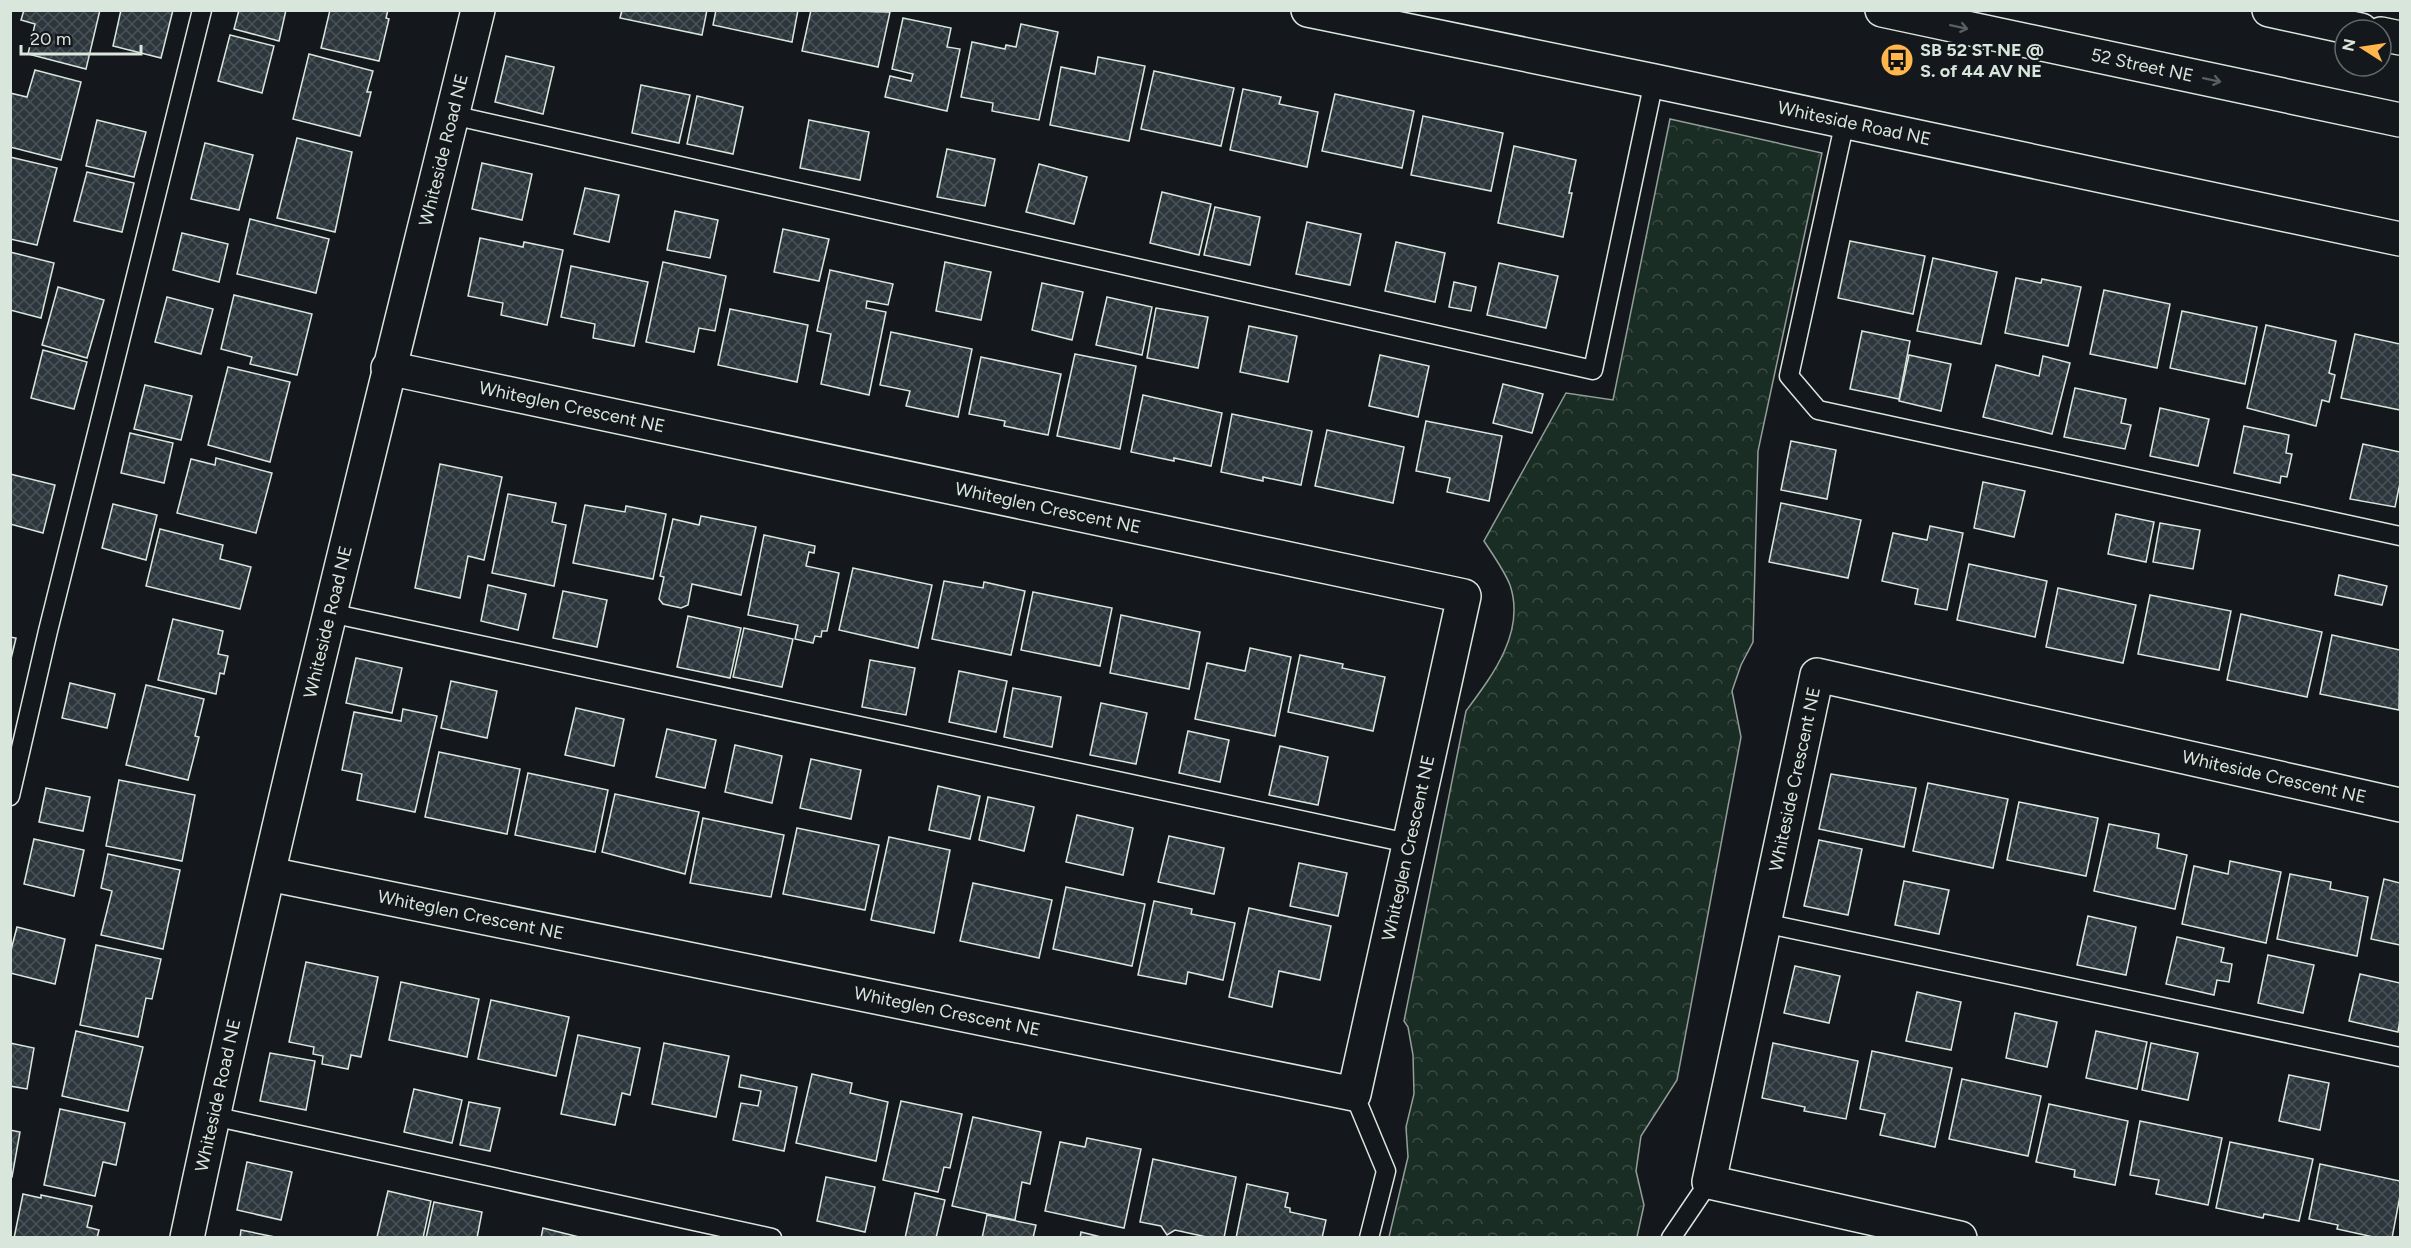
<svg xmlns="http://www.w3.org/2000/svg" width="2411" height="1248" viewBox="0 0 2411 1248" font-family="Figtree,sans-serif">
<defs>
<pattern id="park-crowns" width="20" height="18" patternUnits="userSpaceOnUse" patternTransform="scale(1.5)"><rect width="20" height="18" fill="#1a2d24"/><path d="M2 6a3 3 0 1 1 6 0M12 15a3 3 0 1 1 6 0" fill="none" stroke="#3b4b43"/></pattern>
<pattern id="building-cross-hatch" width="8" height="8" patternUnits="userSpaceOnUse" patternTransform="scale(1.5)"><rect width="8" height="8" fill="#2c363c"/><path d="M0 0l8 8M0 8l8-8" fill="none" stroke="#4a5358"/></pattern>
</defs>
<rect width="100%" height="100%" fill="#14181c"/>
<path fill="url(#park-crowns)" stroke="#939e99" stroke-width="1.5" d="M1670,119L1822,153L1758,451L1753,642L1741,665L1732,691L1741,737L1677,1080L1641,1136L1636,1171L1644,1205L1637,1237H1389L1408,1157L1406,1127L1414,1094L1413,1055L1408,1027L1404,1021L1466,711C1492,676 1526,632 1510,585C1504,570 1493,555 1484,541L1566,393L1613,400Z"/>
<g fill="url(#building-cross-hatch)" stroke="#d8e6dc" stroke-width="1.5">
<path d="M24,10H100L86,69L28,54L35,24L21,20Z"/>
<path d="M121,10H173L161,58L113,46Z"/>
<path d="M239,10H286L279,41L234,29Z"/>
<path d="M330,10H388L386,18L389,19L379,61L321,48Z"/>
<path d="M622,10H707L702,35L620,18Z"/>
<path d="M716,10H798L792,42L713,25Z"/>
<path d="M811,10L890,12L878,67L802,51Z"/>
<path d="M903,18L951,28L947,47L960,49L947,111L885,97L890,76L911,81L913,74L892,69Z"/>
<path d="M1021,24L1058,32L1039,120L992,111L993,103L961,97L972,42L1005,49L1006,45L1016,47Z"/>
<path d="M230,35L274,46L262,93L218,81Z"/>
<path d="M309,54L373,71L367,92H371L360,136L293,119Z"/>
<path d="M506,56L554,67L543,114L495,102Z"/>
<path d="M1098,57L1145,66L1129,141L1050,125L1061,67L1095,74Z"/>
<path d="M35,70L81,82L61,160L10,147V93L27,97Z"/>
<path d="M1154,71L1234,88L1221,146L1141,129Z"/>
<path d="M641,85L690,95L679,143L632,133Z"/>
<path d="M1243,89L1281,97L1279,104L1318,112L1307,167L1230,150Z"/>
<path d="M1335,94L1414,111L1402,168L1322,151Z"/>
<path d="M697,96L743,107L733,154L687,144Z"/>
<path d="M1423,116L1503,133L1491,191L1411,175Z"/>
<path d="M97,120L146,132L134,177L86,166Z"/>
<path d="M809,120L869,132L860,180L800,168Z"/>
<path d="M297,138L352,152L335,232L277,218Z"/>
<path d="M205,143L253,155L239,210L191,199Z"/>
<path d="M1514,146L1576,160L1569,193H1572L1563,237L1498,223Z"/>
<path d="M947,149L995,159L985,206L937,197Z"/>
<path d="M10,157L57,168L37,245L10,239Z"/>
<path d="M482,163L532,174L522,220L472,209Z"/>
<path d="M1039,164L1087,177L1074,224L1026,212Z"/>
<path d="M87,172L134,183L122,232L74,221Z"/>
<path d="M585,188L619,195L609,242L574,234Z"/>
<path d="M1162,192L1211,204L1199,255L1150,243Z"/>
<path d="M1215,207L1260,217L1250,265L1204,255Z"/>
<path d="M675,211L718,220L710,258L667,250Z"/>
<path d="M250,219L329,239L316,293L237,274Z"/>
<path d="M1307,222L1361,234L1350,285L1296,274Z"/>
<path d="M783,229L829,239L819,281L774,272Z"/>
<path d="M182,233L228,244L219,282L173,270Z"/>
<path d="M480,238L523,247L524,242L563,250L547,325L501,315L503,303L468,296Z"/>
<path d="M1850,241L1925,256L1913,314L1838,298Z"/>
<path d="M1396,242L1445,253L1435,302L1385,291Z"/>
<path d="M10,252L54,263L41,318L10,310Z"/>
<path d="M1933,258L1997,272L1981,344L1917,331Z"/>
<path d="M663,262L726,276L715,331L699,328L694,352L646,342Z"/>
<path d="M945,262L991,272L981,320L936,311Z"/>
<path d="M1499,263L1558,276L1546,328L1487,315Z"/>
<path d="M571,266L648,282L634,346L593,338L595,324L561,317Z"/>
<path d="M830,270L893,284L888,305L867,301L866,308L886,312L869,395L821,384L831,334L817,331Z"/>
<path d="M2016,278L2041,283L2042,279L2081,287L2068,346L2005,333Z"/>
<path d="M1454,282L1476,287L1471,311L1449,307Z"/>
<path d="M1042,283L1083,292L1072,340L1032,330Z"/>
<path d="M58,287L104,300L87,358L42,345Z"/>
<path d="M2104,290L2170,304L2157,368L2090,354Z"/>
<path d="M234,295L312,314L297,375L250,364L252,357L221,349Z"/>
<path d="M167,297L213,309L201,354L155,342Z"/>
<path d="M1107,297L1152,307L1142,355L1096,345Z"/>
<path d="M1156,308L1208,317L1198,368L1147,358Z"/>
<path d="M730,309L808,325L797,382L718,365Z"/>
<path d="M2182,311L2257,327L2245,384L2170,368Z"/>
<path d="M2266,325L2336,341L2329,373L2335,375L2329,402L2322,400L2316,426L2247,408Z"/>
<path d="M1249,326L1297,336L1288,382L1240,372Z"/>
<path d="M1862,331L1910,341L1899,399L1850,389Z"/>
<path d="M891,332L972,349L958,417L906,406L910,391L880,385Z"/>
<path d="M2355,334L2400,344V410L2341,398Z"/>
<path d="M43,350L87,362L74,409L31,398Z"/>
<path d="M1075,354L1136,366L1120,449L1057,436Z"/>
<path d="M1380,355L1429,366L1418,417L1369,406Z"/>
<path d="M1909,355L1951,364L1941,411L1899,401Z"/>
<path d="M2043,356L2070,363L2052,434L1983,417L1996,365L2039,376Z"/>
<path d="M981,357L1061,374L1048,435L1004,426L1005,421L969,414Z"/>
<path d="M228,367L290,382L270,462L208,445Z"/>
<path d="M1503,384L1543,394L1532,433L1493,423Z"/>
<path d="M145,385L192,396L181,440L134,429Z"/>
<path d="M2075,388L2126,399L2121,423L2131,425L2125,449L2064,437Z"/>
<path d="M1143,395L1222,413L1211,466L1174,458V461L1131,452Z"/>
<path d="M2160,408L2209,419L2198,466L2150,456Z"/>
<path d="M1232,414L1312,431L1301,485L1263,477V481L1221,472Z"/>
<path d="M1426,421L1502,436L1489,501L1447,492L1450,478L1416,471Z"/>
<path d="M2244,426L2289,435L2286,453L2292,454L2287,477L2281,476L2280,483L2234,473Z"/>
<path d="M1327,430L1404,447L1393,503L1315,486Z"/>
<path d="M130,433L173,443L164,483L121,473Z"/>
<path d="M1791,441L1836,450L1827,499L1781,490Z"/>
<path d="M2363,444L2400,452V483L2395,507L2350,499Z"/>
<path d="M216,458L272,473L256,533L177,513L191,459L215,465Z"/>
<path d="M440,464L502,477L484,560L468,556L460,598L415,588Z"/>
<path d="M10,474L55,485L43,533L10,524Z"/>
<path d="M1983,482L2025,491L2014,537L1974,528Z"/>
<path d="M508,494L556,503L552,522L566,525L554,586L492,573Z"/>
<path d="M1781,503L1861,520L1848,578L1769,562Z"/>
<path d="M113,504L157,515L146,560L102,548Z"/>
<path d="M585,505L625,512L626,506L666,514L653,579L573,563Z"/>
<path d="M2116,514L2154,522L2146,562L2108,554Z"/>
<path d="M701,516L756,527L741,595L692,584L688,605L681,608L663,604L659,599L664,577L660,576L673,519L699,525Z"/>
<path d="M2160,523L2200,530L2193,569L2153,562Z"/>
<path d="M1930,526L1963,533L1947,610L1915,604L1918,589L1882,581L1893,533L1927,540Z"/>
<path d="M160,529L223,545L220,559L251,567L240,609L146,586Z"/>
<path d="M764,535L815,546L814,553L809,552L806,566L839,573L827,631H822L821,637L815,636L813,643L795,639L798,625L748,615Z"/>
<path d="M1969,564L2047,581L2035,637L1957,620Z"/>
<path d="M853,568L932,585L918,648L839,630Z"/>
<path d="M2339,575L2387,586L2382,605L2335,595Z"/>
<path d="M944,581L983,588L984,582L1025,591L1011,655L932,639Z"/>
<path d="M488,585L526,594L518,630L481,621Z"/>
<path d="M2058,588L2136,605L2123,663L2046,647Z"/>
<path d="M563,591L607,600L597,647L553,638Z"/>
<path d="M1033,592L1112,608L1100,666L1021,650Z"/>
<path d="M2150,595L2231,611L2219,670L2138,654Z"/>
<path d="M2241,614L2322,632L2307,697L2227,680Z"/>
<path d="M1121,615L1200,632L1189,689L1110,673Z"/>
<path d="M688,616L741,628L730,678L677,667Z"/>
<path d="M173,619L223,631L218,654L228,656L224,674L220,673L216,694L158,680Z"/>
<path d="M744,628L793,639L782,687L733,677Z"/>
<path d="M2332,635L2400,650L2399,710L2320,694Z"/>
<path d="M10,637L16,638L10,663Z"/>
<path d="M1250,648L1291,657L1275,736L1195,719L1207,663L1245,671Z"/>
<path d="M1300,655L1343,664L1342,668L1385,677L1373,731L1288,712Z"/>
<path d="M356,658L402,668L392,713L346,703Z"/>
<path d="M870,660L915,668L906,715L862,707Z"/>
<path d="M959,671L1007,681L996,732L949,722Z"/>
<path d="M451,681L497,691L487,738L441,728Z"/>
<path d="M70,683L115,694L107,728L62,718Z"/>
<path d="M146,685L204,699L195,736L199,737L188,780L126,765Z"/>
<path d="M1013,688L1061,697L1052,747L1004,737Z"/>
<path d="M1101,703L1147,713L1136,764L1090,755Z"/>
<path d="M576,708L624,719L614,766L565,755Z"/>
<path d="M403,709L437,716L415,812L357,800L362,774L342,770L354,712L401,721Z"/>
<path d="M667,729L716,740L705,788L656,777Z"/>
<path d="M1188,731L1229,740L1220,782L1179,773Z"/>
<path d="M735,745L782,756L772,803L725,792Z"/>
<path d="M1280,746L1328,757L1318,805L1269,795Z"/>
<path d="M439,752L520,769L507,834L425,817Z"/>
<path d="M811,759L861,770L851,819L800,808Z"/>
<path d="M528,773L608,790L595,852L515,835Z"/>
<path d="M1831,774L1916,788L1904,847L1819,829Z"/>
<path d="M119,780L195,795L182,861L106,846Z"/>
<path d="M1928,783L2008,799L1993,868L1913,851Z"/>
<path d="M938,786L980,796L970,839L929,830Z"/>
<path d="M46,788L90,797L83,831L39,822Z"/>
<path d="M615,794L699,812L685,874L602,852Z"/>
<path d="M988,797L1034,807L1024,851L979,840Z"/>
<path d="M2019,802L2098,818L2086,876L2007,860Z"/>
<path d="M1077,815L1133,828L1123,875L1066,862Z"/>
<path d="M703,818L784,835L771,897L690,883Z"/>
<path d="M2109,824L2159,834L2157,848L2187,855L2175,909L2094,891Z"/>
<path d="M797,828L879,845L865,910L783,894Z"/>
<path d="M1169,836L1224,848L1214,894L1158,882Z"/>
<path d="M889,837L950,850L934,933L871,920Z"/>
<path d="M34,839L84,850L74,896L24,884Z"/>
<path d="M1819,840L1862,849L1848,915L1804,906Z"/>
<path d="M108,854L180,870L163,949L101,935L112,891L101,888Z"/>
<path d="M2230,861L2281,872L2266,943L2182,924L2194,866L2228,874Z"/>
<path d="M1299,863L1347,873L1338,916L1290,906Z"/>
<path d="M2290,874L2331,882L2330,889L2368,897L2357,956L2277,939Z"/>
<path d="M2384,879L2400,883V945L2371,939Z"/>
<path d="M1904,881L1949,890L1939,934L1895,925Z"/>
<path d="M973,883L1052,900L1039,958L960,941Z"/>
<path d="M1066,887L1145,904L1132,966L1053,949Z"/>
<path d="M1154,901L1192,909L1191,914L1235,923L1223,980L1188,972L1186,984L1138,975Z"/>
<path d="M1249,908L1331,926L1320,980L1279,971L1272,1007L1229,997Z"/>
<path d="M2088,916L2136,927L2126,975L2077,965Z"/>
<path d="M17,927L65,939L55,984L10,973V954Z"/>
<path d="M2177,937L2224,948L2221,962L2232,964L2229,982L2217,980L2214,995L2166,984Z"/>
<path d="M96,945L161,959L152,999L146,998L138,1037L80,1025Z"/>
<path d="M2268,955L2314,965L2303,1013L2258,1003Z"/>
<path d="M306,962L378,977L361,1057L351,1055L348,1069L322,1064L323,1056L313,1054L314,1047L289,1042Z"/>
<path d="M1795,966L1840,976L1829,1023L1784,1013Z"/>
<path d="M2360,974L2400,983V1019L2398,1032L2349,1021Z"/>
<path d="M401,982L479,999L467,1057L389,1040Z"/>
<path d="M1917,992L1961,1002L1951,1050L1906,1041Z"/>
<path d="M491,1000L569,1017L556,1076L478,1059Z"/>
<path d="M2015,1013L2057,1022L2047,1067L2006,1058Z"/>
<path d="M76,1031L143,1047L128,1111L62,1096Z"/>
<path d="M2096,1031L2147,1042L2137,1089L2086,1078Z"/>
<path d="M578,1035L640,1048L630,1095L622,1093L615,1125L561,1114Z"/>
<path d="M10,1043L34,1048L27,1089L10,1086Z"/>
<path d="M664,1043L729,1056L716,1117L652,1104Z"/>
<path d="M1773,1043L1858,1061L1846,1119L1804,1111L1805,1107L1762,1098Z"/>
<path d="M2151,1043L2198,1053L2188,1100L2142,1090Z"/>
<path d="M1872,1051L1952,1068L1935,1147L1880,1135L1885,1114L1860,1109Z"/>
<path d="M270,1053L315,1061L306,1110L260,1101Z"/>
<path d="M812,1074L852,1083L850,1093L888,1102L876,1161L796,1143Z"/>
<path d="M741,1075L797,1087L784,1151L733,1140L741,1103L758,1106L761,1091L739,1087Z"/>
<path d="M2289,1075L2329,1083L2320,1130L2279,1121Z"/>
<path d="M1962,1079L2041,1096L2028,1156L1949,1139Z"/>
<path d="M414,1089L462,1100L452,1143L404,1132Z"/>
<path d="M901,1101L962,1114L950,1168L944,1167L938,1192L883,1180Z"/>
<path d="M469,1102L500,1108L490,1151L460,1145Z"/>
<path d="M2049,1104L2128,1121L2115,1185L2074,1177L2075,1170L2036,1162Z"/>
<path d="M60,1109L125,1123L116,1165L103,1162L95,1196L44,1185Z"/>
<path d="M973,1117L1041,1132L1030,1184L1022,1182L1015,1220L952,1206Z"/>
<path d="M2140,1121L2222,1138L2208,1205L2156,1194L2159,1180L2130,1175Z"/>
<path d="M10,1130L20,1132L12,1177L10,1176Z"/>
<path d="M1087,1138L1141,1149L1124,1228L1045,1211L1060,1142L1085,1147Z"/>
<path d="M2230,1142L2313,1159L2299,1221L2264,1214L2263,1218L2216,1208Z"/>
<path d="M1153,1159L1236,1177L1224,1238H1211L1175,1230L1167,1235L1161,1226L1140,1222Z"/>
<path d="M247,1162L292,1172L281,1220L237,1210Z"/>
<path d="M2320,1164L2400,1181V1196L2392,1238H2378L2337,1229L2338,1225L2309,1219Z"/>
<path d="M826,1177L875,1187L865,1232L817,1221Z"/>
<path d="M1247,1184L1288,1193L1285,1207L1290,1208V1212L1326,1220L1322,1238H1236Z"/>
<path d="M388,1191L431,1201L423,1238L377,1237Z"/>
<path d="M915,1193L945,1200L936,1238H905Z"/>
<path d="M23,1194L41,1198V1195L92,1206L87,1227L99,1230L97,1238H14Z"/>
<path d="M434,1202L482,1212L477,1238H426Z"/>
<path d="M987,1215L1036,1225L1033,1238H982Z"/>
<path d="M543,1228L583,1238H541Z"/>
<path d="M241,1230L280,1238H240Z"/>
<path d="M1081,1232L1105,1238H1080Z"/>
</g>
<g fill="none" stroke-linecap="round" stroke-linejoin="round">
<defs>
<g id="service">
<path d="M452,115L1593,370L1654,81"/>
<path d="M1845,121L1789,376L1818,410L2400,536"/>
<path d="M330,613L1408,843"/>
<path d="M10,796L48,631L202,10"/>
<path d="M1764,923L2400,1057"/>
<path d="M1354,1094L1386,1171L1369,1238"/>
<path d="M213,1116L772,1238"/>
<path d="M1671,1238L1709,1182"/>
</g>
<g id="minor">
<path id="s1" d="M1308,10L1654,81L2400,239"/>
<path id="s2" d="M269,874L1354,1094L1464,596L388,368"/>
<path id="s3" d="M187,1238C274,826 378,419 478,10"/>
<path id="s4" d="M1960,1238L1709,1182L1817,675L2400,805"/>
</g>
<g id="secondary">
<path id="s5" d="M1882,10L2400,120"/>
<path d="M2269,10L2361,30"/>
<path d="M2381,34L2400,38"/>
</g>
</defs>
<use href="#service" stroke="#d8e6dc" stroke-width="21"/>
<use href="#minor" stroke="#d8e6dc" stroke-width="36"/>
<use href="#secondary" stroke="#d8e6dc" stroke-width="36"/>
<use href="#service" stroke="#14181c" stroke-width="18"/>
<use href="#minor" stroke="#14181c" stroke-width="33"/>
<use href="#secondary" stroke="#14181c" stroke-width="33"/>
</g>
<defs><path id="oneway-shaft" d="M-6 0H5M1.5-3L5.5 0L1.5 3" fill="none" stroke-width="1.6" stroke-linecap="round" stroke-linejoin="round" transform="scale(1.5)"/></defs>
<g stroke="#59605f">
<use href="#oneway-shaft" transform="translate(1959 27) rotate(12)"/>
<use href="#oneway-shaft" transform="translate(2212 80) rotate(12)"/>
</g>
<defs>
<symbol id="bus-disc" viewBox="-11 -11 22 22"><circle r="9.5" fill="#ffb74d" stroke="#14181c"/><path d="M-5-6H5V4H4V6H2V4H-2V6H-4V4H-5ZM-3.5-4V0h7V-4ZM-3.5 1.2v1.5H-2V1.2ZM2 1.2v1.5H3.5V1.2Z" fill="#111"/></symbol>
</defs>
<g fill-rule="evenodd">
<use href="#bus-disc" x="1878" y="41" width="38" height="38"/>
</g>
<g text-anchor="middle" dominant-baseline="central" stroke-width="4.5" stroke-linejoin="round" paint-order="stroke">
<g font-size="18" font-weight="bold" fill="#d8e6dc" stroke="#14181c" text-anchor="start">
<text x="1920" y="50">SB 52 ST NE @<tspan x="1920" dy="21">S. of 44 AV NE</tspan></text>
</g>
<g font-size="18" fill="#d8e6dc" stroke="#14181c">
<text stroke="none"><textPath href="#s5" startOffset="266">52 Street NE</textPath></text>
<text stroke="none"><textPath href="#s1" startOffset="558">Whiteside Road NE</textPath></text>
<text stroke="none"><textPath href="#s3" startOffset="1118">Whiteside Road NE</textPath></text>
<text transform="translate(572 407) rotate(12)">Whiteglen Crescent NE</text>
<text transform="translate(1048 508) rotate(12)">Whiteglen Crescent NE</text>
<text stroke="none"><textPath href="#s3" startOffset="632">Whiteside Road NE</textPath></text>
<text stroke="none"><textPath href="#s4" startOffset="1244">Whiteside Crescent NE</textPath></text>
<text stroke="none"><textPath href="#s4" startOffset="669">Whiteside Crescent NE</textPath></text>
<text stroke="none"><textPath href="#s2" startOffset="1359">Whiteglen Crescent NE</textPath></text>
<text stroke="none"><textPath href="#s2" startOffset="206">Whiteglen Crescent NE</textPath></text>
<text stroke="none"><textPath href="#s2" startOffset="692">Whiteglen Crescent NE</textPath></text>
<text stroke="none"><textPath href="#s3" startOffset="146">Whiteside Road NE</textPath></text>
</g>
</g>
<rect width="2411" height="1248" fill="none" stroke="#d8e6dc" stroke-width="24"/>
<g transform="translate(2363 48) rotate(282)"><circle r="28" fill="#14181c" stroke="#626a69" stroke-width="1.5"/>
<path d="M0-4.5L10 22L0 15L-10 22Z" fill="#ffb74d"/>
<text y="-9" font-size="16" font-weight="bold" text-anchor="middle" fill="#d8e6dc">N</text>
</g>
<path d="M21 45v9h120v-9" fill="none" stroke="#d8e6dc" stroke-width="3"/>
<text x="30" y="45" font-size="18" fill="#d8e6dc" stroke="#14181c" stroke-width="4.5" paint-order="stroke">20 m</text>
</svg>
